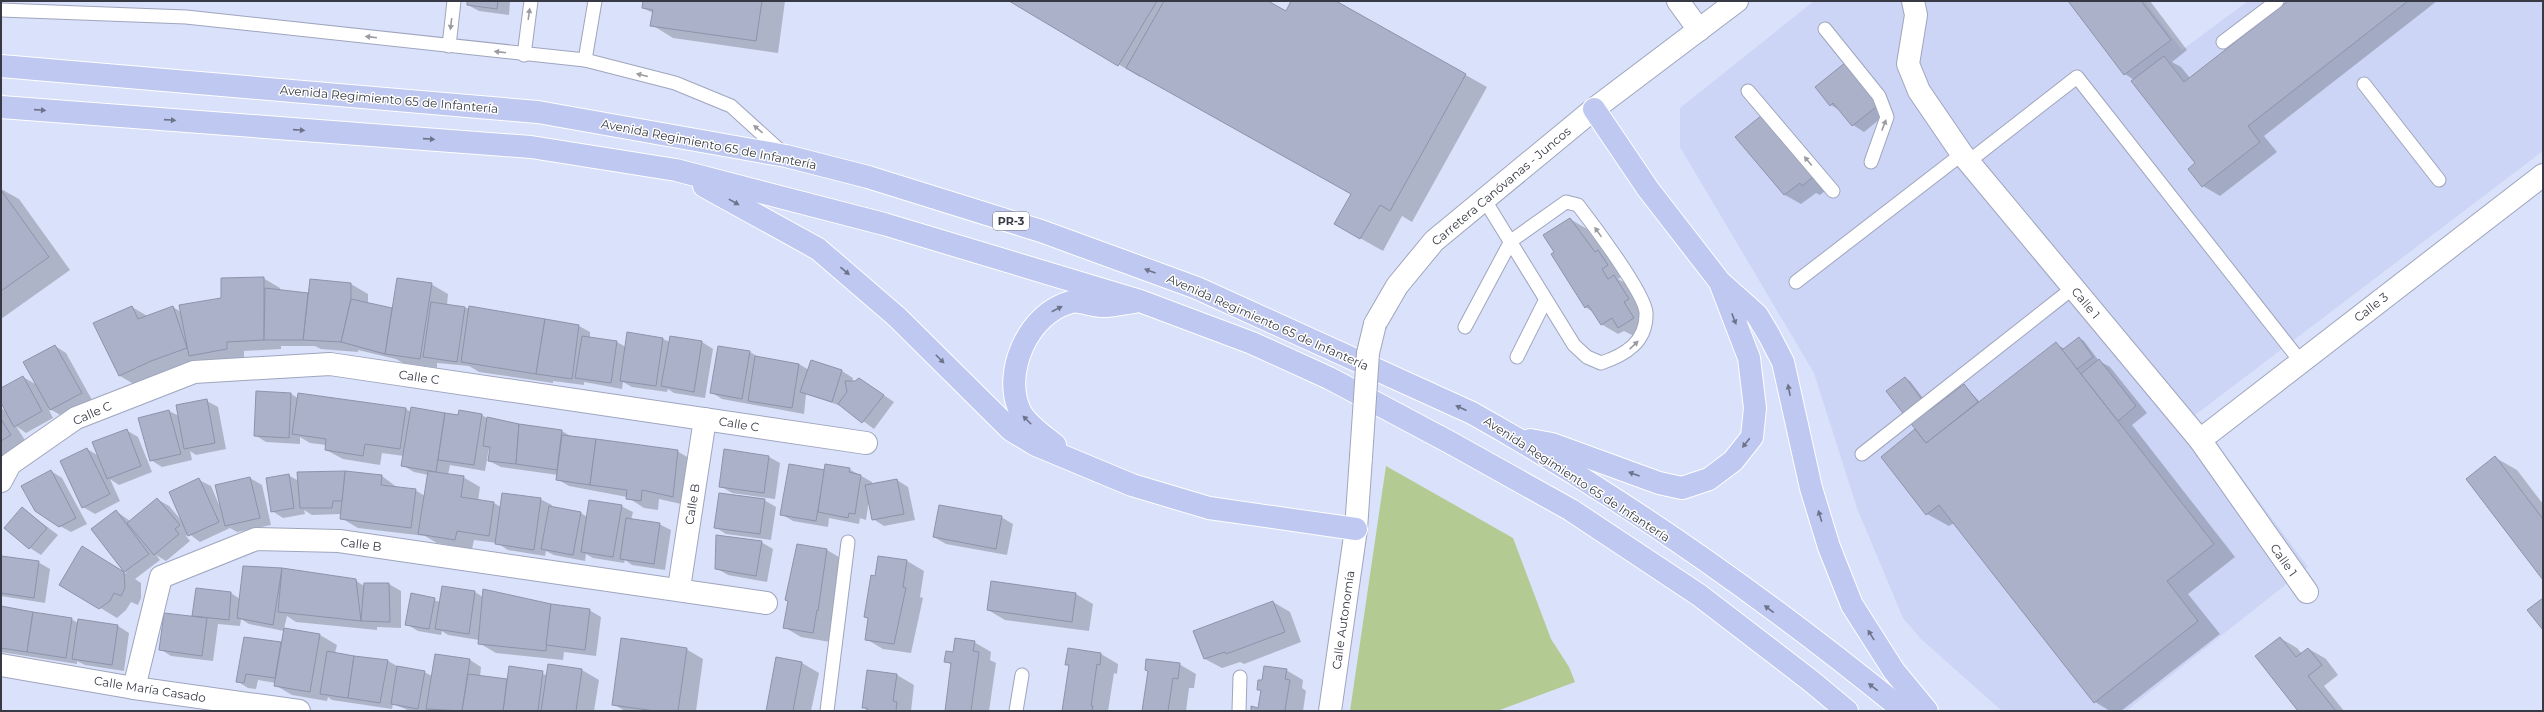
<svg xmlns="http://www.w3.org/2000/svg" width="2544" height="712" viewBox="0 0 2544 712" font-family="Montserrat,sans-serif">
<rect width="100%" height="100%" fill="#dae1fa"/>
<path fill="#ccd5f5" d="M1814,1H2144L2182,50L2248,1H2543V151L2195,415L2308,567L2126,711H2002L1921,639L1903,618L1857,508L1814,373L1680,147V108Z"/>
<path fill="#b3cb92" d="M1386,466L1513,538L1551,639L1569,667L1575,682L1497,711H1350Z"/>
<g fill="#0003">
<path d="M468,1H510L509,15L479,11L468,5Z"/>
<path d="M644,1H785L778,53L673,38L652,25L653,13L643,8Z"/>
<path d="M1011,1H1266L1286,12L1292,1H1334L1487,87L1412,222L1402,216L1383,251L1335,224L1352,194L1142,76L1140,77Z"/>
<path d="M2069,1H2150L2187,50L2172,62L2181,67L2190,78L2290,1H2437L2264,136L2277,152L2220,196L2203,186L2196,163L2134,80L2125,74Z"/>
<path d="M1816,87L1891,110L1864,132L1853,125L1841,111L1831,105Z"/>
<path d="M1762,116L1830,187L1820,195L1816,193L1801,204L1785,195L1737,137Z"/>
<path d="M1,189L19,199L70,270L1,319Z"/>
<path d="M1570,219L1587,229L1607,256L1615,261L1624,275L1618,279L1631,286L1650,328L1636,337L1624,331L1618,334L1601,324L1593,312L1585,307L1556,253Z"/>
<path d="M263,278L280,288V291L309,294L311,280L351,284L368,294V304L393,310L431,284L448,294L447,305L579,326L590,332V338L617,342L626,347L663,339L670,342H702L713,349L705,398L674,393L668,389L667,392L632,387L623,382L622,389L584,382V385L553,381V383L479,372L469,366L437,363V368L403,363L396,359L358,350V352L321,349L315,346H281V349L244,351V359L206,365L198,360L169,370L137,386L120,376L94,324L132,307L149,317L173,307L181,312L222,298Z"/>
<path d="M2079,338L2084,341L2099,361L2110,367L2147,413L2132,425L2235,557L2188,594L2220,634L2121,711H2110L2095,702L1954,523L1949,526L1927,514L1882,457L1917,430L1905,378L1910,381L1932,410L1964,385L1980,402L2056,344L2065,349Z"/>
<path d="M55,346L66,353L92,400L62,416L48,408L53,418L26,433L16,426L28,445L1,461V408L7,412L1,401V389L23,377L37,385Z"/>
<path d="M750,352L760,358L799,364L809,370L812,361L842,371L853,378L852,382L870,386L894,402L874,429L844,407L806,394L804,414L722,399L711,392Z"/>
<path d="M291,394L298,398L406,409L411,412V408L459,416L481,414L488,419L562,431L572,437L677,451L694,461L690,506L659,499L658,510L644,508L627,497L569,486L557,479L558,475L501,467L489,461L490,449L489,448L485,471L450,465L448,475L463,477L480,487L478,501L494,503L501,507L540,499L552,505L551,508L581,513L587,517L621,506L633,512L631,520L659,524L671,530L665,570L632,565L625,560L624,563L593,558L586,554L585,561L554,555L546,551L545,556L508,550L497,543L474,540L472,549L437,543L425,536L358,528L341,518V514L312,515L304,510L305,514L283,518L272,511L288,475L299,481L382,476L398,488L415,490L425,496L429,475L414,472L402,465L404,456L382,453L380,465L343,459L326,450V445L310,443L300,437V444L266,442L255,435Z"/>
<path d="M207,401L218,407L226,449L196,455L190,451L192,460L162,467L151,460L140,418L169,411L179,416Z"/>
<path d="M126,430L138,437L152,472L119,485L110,479L120,501L95,514L83,507L87,449L99,456Z"/>
<path d="M769,457L780,463L775,499L732,493L720,486Z"/>
<path d="M2496,458L2517,470L2543,504V579Z"/>
<path d="M849,469L872,482V484L897,480L908,487L915,520L884,526L873,519L869,500L866,520L860,518L859,524L829,518L828,527L793,521L781,514L826,472Z"/>
<path d="M51,471L62,478L87,524L71,532L60,526Z"/>
<path d="M250,478L262,485L271,525L237,532L230,528L200,542L188,533L186,536L190,541L166,561L156,555L160,560L135,579L141,583V598L138,605L131,602L126,610L117,618L61,584L99,557L127,574L92,529L116,511L130,521L157,499L169,506L182,521L199,480L211,486L220,507L216,486Z"/>
<path d="M764,500L776,507L771,540L726,534L715,527Z"/>
<path d="M22,508L58,535L41,555L30,548Z"/>
<path d="M1001,517L1013,524L1007,555L946,544L934,537Z"/>
<path d="M761,542L773,549L767,582L728,575L716,568Z"/>
<path d="M827,550L844,560L830,642L801,637L784,627Z"/>
<path d="M1,557L38,562L50,569L45,603L1,596Z"/>
<path d="M907,561L924,571L920,597L923,598L911,653L883,649L866,639L869,619L865,617Z"/>
<path d="M244,567L282,569L355,580L364,586V584H389L401,591V628L377,627V630L296,622L287,616L284,629L320,635L337,645L335,653L388,661L399,667L424,672L432,676L470,660L481,667L480,677L508,680L510,667L547,675L582,670L599,680L594,711H410L393,704L392,709L332,700L328,697L327,701L292,695L275,685L276,683L258,680L256,689L248,688L237,681L245,638L282,643L284,631L249,624L241,619L240,626L218,624L213,661L171,656L160,649L193,617L197,589L231,593L240,599Z"/>
<path d="M992,582L1076,594L1093,604L1089,631L1005,620L988,610Z"/>
<path d="M443,587L475,592L483,597L589,610L601,617L596,656L564,652L563,660L496,653L479,643V640L448,635L442,631L441,635L418,631L406,624L412,595L441,602Z"/>
<path d="M1273,602L1290,612L1301,642L1244,664L1240,662L1222,668L1205,659Z"/>
<path d="M1,607L71,619L78,623L79,621L118,626L129,633L124,671L85,665L77,661V664L1,652Z"/>
<path d="M2280,638L2297,648L2302,654L2309,649L2326,659L2338,675L2324,686L2344,711H2299Z"/>
<path d="M974,642L991,652L990,660L996,663L989,711H946L952,665L945,661L954,653Z"/>
<path d="M686,649L703,659L696,711H625L613,704Z"/>
<path d="M1101,654L1118,664L1117,674L1114,673L1108,711H1063L1070,666L1066,664Z"/>
<path d="M777,658L802,663L819,673L811,711H767Z"/>
<path d="M1179,664L1196,674L1194,688H1189L1186,711H1143L1148,671L1146,670Z"/>
<path d="M1286,670L1303,680L1302,688L1306,691L1303,711H1252L1259,709L1262,691L1258,689L1263,682Z"/>
<path d="M868,671L897,675L914,685L911,711H868L863,707Z"/>
</g>
<g fill="#abb1c9" stroke="#8d93aa">
<path d="M467,1H498L497,9L467,5Z"/>
<path d="M643,1H762L756,41L650,26L653,10L642,8Z"/>
<path d="M1009,1H1157L1118,66Z"/>
<path d="M1164,1H1268L1286,11L1291,1H1336L1466,74L1390,211L1380,205L1360,239L1334,224L1351,194L1126,68Z"/>
<path d="M2068,1H2141L2171,40L2124,75Z"/>
<path d="M2288,1H2408L2248,126L2260,142L2202,187L2188,169L2195,163L2131,81L2164,56L2184,82Z"/>
<path d="M1846,62L1880,104L1852,126L1833,103L1830,106L1815,87Z"/>
<path d="M1762,115L1813,177L1802,186L1800,183L1784,195L1735,137Z"/>
<path d="M1,190L49,257L1,291Z"/>
<path d="M1570,218L1595,252L1598,250L1608,265L1602,269L1608,279L1614,275L1629,299L1624,302L1634,318L1618,328L1612,318L1601,325L1588,305L1585,308L1551,254L1554,252L1543,235Z"/>
<path d="M264,277V340L227,342V349L189,356L179,305L221,298V278Z"/>
<path d="M397,278L432,283L420,359L385,354Z"/>
<path d="M310,279L351,283V299L341,342L303,340Z"/>
<path d="M265,288L308,293L303,340H264Z"/>
<path d="M351,299L392,308L385,354L341,342Z"/>
<path d="M431,302L465,307L457,362L423,357Z"/>
<path d="M132,306L138,319L173,306L187,348L151,361L119,376L93,323Z"/>
<path d="M469,306L545,319L536,374L461,362Z"/>
<path d="M545,319L579,325L572,379L536,374Z"/>
<path d="M627,332L663,338L656,386L620,381Z"/>
<path d="M582,336L617,341L611,383L575,378Z"/>
<path d="M670,336L702,341L694,392L661,386Z"/>
<path d="M2079,337L2093,357L2077,369L2062,350Z"/>
<path d="M2056,342L2214,544L2167,581L2198,621L2094,703L1939,505L1926,515L1881,457L1915,429L1926,443Z"/>
<path d="M55,345L82,393L50,410L23,362Z"/>
<path d="M718,346L750,351L742,399L710,393Z"/>
<path d="M755,356L799,364L792,408L748,401Z"/>
<path d="M2099,359L2136,406L2118,421L2081,374Z"/>
<path d="M811,360L842,370L832,402L800,392Z"/>
<path d="M23,376L42,411L14,427L1,403V388Z"/>
<path d="M1905,377L1930,410L1964,384L1978,402L1926,443L1886,391Z"/>
<path d="M859,378L884,395L862,423L838,404L847,392L845,381H855Z"/>
<path d="M256,391L291,393L289,438L254,436Z"/>
<path d="M298,393L406,408L400,449L365,444L363,456L325,450L326,439L292,434Z"/>
<path d="M207,399L215,443L184,449L176,405Z"/>
<path d="M411,407L445,413L436,472L401,466Z"/>
<path d="M169,410L181,454L150,461L138,418Z"/>
<path d="M459,410L482,414L474,465L438,460L445,413L458,415Z"/>
<path d="M487,417L519,424L516,464L488,461L490,447L483,446Z"/>
<path d="M1,419L11,435L1,441Z"/>
<path d="M519,424L562,430L557,470L516,464Z"/>
<path d="M127,429L141,466L107,479L92,442Z"/>
<path d="M562,435L596,439L590,485L556,480Z"/>
<path d="M596,439L678,450L673,497L642,490L641,501L626,499L627,490L590,485Z"/>
<path d="M87,448L110,494L82,508L60,461Z"/>
<path d="M724,449L769,456L764,493L719,487Z"/>
<path d="M2495,456L2543,519V580L2466,479Z"/>
<path d="M789,464L825,470L816,521L780,515Z"/>
<path d="M825,464L850,468L849,472L861,475L855,514L849,513L848,518L818,512Z"/>
<path d="M51,470L76,518L59,527L35,511L21,486Z"/>
<path d="M345,471L382,475L381,485L416,489L411,528L340,519Z"/>
<path d="M345,471L342,501H333L332,508H300L297,472Z"/>
<path d="M428,471L464,476L461,497L494,502L489,536L457,531L455,540L418,534Z"/>
<path d="M289,474L294,508L271,512L266,478Z"/>
<path d="M250,477L260,518L225,526L215,485Z"/>
<path d="M199,478L219,522L188,536L169,492Z"/>
<path d="M897,479L904,514L872,520L865,485Z"/>
<path d="M502,493L541,498L534,550L495,544Z"/>
<path d="M719,493L765,499L760,534L714,528Z"/>
<path d="M157,498L180,525L175,529L179,534L154,555L127,523Z"/>
<path d="M589,500L622,505L613,557L581,552Z"/>
<path d="M939,505L1002,516L996,549L933,537Z"/>
<path d="M549,506L581,512L573,555L541,549Z"/>
<path d="M22,507L47,528L29,549L4,528Z"/>
<path d="M116,510L149,554L124,572L91,529Z"/>
<path d="M626,518L660,523L654,564L620,559Z"/>
<path d="M716,535L762,541L756,576L715,569Z"/>
<path d="M797,544L827,549L818,611L817,610L813,633L783,628L788,601L785,600Z"/>
<path d="M82,546L124,572L125,588L121,596L114,593L110,601L99,609L59,585Z"/>
<path d="M1,556L39,561L34,598L1,593Z"/>
<path d="M878,556L907,560L903,587L906,588L894,644L865,640L868,618L864,617L871,575L875,576Z"/>
<path d="M243,566L282,568L273,625L237,618Z"/>
<path d="M282,568L356,579L361,621L278,612Z"/>
<path d="M991,581L1076,593L1072,622L987,610Z"/>
<path d="M364,583H389L390,622L361,621Z"/>
<path d="M442,586L475,591L469,634L435,629Z"/>
<path d="M196,588L231,592L229,620L192,616Z"/>
<path d="M483,589L551,604L546,651L478,644Z"/>
<path d="M411,593L435,598L429,629L405,625Z"/>
<path d="M2543,598V630L2527,610Z"/>
<path d="M1273,601L1285,632L1226,654L1225,652L1204,659L1193,631Z"/>
<path d="M551,604L590,609L585,650L546,645Z"/>
<path d="M1,606L33,612L27,652L1,648Z"/>
<path d="M33,612L72,618L66,658L27,652Z"/>
<path d="M164,613L207,618L202,656L159,650Z"/>
<path d="M78,619L118,625L112,665L72,659Z"/>
<path d="M284,628L320,634L310,692L274,686Z"/>
<path d="M244,637L281,642L275,678L246,674L244,683L236,682Z"/>
<path d="M2280,637L2296,657L2308,648L2322,665L2308,676L2336,711H2298L2255,656Z"/>
<path d="M621,638L687,648L678,711H655L612,705Z"/>
<path d="M955,638L975,641L973,651L979,652L971,711H945L951,663L944,662L946,651L953,652Z"/>
<path d="M1068,648L1101,653L1100,665L1097,664L1091,706H1093L1092,711H1062L1069,665H1065Z"/>
<path d="M327,651L354,656L348,698L320,694Z"/>
<path d="M435,654L470,659L462,711L426,709Z"/>
<path d="M354,656L388,660L380,703L348,698Z"/>
<path d="M776,657L802,662L793,711H766Z"/>
<path d="M1146,659L1180,663L1178,679L1173,678L1168,711H1142L1148,671L1145,670Z"/>
<path d="M548,664L582,669L576,711H541Z"/>
<path d="M397,666L425,671L418,709L391,704Z"/>
<path d="M509,666L543,671L538,711H503Z"/>
<path d="M1264,666L1287,669L1285,679L1290,680L1285,710L1289,711H1251V706L1258,708L1261,690H1257L1258,680H1262Z"/>
<path d="M867,670L897,674L893,701L897,702L896,711H867V708H862Z"/>
<path d="M468,674L507,679L503,711H462Z"/>
</g>
<g fill="none" stroke-linecap="round" stroke-linejoin="round">
<defs>
<g id="service">
<path d="M1,10L186,17L585,60L675,83L731,106L785,155"/>
<path d="M1825,29L1879,96L1887,117L1871,162"/>
<path d="M2223,42L2277,1"/>
<path d="M449,46L454,1"/>
<path d="M524,55L531,1"/>
<path d="M585,60L595,1"/>
<path d="M2364,84L2439,180"/>
<path d="M1748,91L1833,191"/>
<path d="M1968,162L2077,77L2301,362"/>
<path d="M1796,282L1962,154"/>
<path d="M1465,327L1511,241L1566,202L1578,205C1592,223 1646,295 1646,313C1647,342 1625,355 1601,363L1587,357L1574,345L1484,199"/>
<path d="M1517,357L1545,301"/>
<path d="M1862,454L2073,288"/>
<path d="M827,711L848,542"/>
<path d="M1016,711L1022,675"/>
<path d="M1239,711L1240,677"/>
</g>
<g id="minor">
<path d="M1678,1L1699,30"/>
<path d="M1913,1L1916,15L1908,64L1919,91L1962,154L2200,440L2307,592"/>
<path d="M2200,440L2543,175"/>
<path d="M1,481L10,464L76,418L194,372L330,364L866,443"/>
<path d="M679,588L705,419"/>
<path d="M1,665L134,688L299,711"/>
<path d="M134,688L161,577L256,539L339,541L766,603"/>
</g>
<g id="secondary">
<path d="M1375,324L1397,286L1434,241L1594,109L1737,1"/>
<path d="M1330,711L1356,529L1361,457"/>
</g>
<g id="primary">
<path d="M1,66L538,112L786,156L868,177L1041,231L1197,288L1472,413C1624,498 1769,601 1904,711"/>
<path d="M1,107L531,147L676,170L884,224L1140,301L1252,343L1329,378L1451,443L1571,510L1699,595L1811,681L1847,711"/>
<path d="M1594,109L1648,189L1720,282L1757,315L1769,335L1783,362L1811,488L1829,547L1852,605L1894,671L1927,711"/>
<path d="M704,186L818,249L897,317L1011,430L1036,445L1132,485L1209,508L1356,529"/>
<path d="M1530,440L1552,444L1659,483L1682,488L1709,479L1733,461L1752,437L1755,408L1749,358L1721,285"/>
<path d="M1055,445C1044,436 1026,424 1020,411C1002,373 1028,313 1071,302C1079,300 1092,306 1101,306C1111,307 1123,303 1134,302"/>
</g>
</defs>
<use href="#service" stroke="#9fa5bd" stroke-width="15"/>
<use href="#minor" stroke="#9fa5bd" stroke-width="24"/>
<use href="#secondary" stroke="#9fa5bd" stroke-width="24"/>
<use href="#primary" stroke="#fff" stroke-width="24"/>
<use href="#service" stroke="#fff" stroke-width="13"/>
<use href="#minor" stroke="#fff" stroke-width="22"/>
<use href="#secondary" stroke="#fff" stroke-width="22"/>
<use href="#primary" stroke="#bec8f1" stroke-width="22"/>
<defs>
<path id="secondary-bridge" d="M1361,457L1368,353L1375,324"/>
</defs>
<use href="#secondary-bridge" stroke="#9fa5bd" stroke-width="24" stroke-linecap="butt"/>
<use href="#secondary-bridge" stroke="#fff" stroke-width="22"/>
</g>
<defs><path id="oneway-solid" d="M-6-.8H1V-3.2L6.5 0L1 3.2V.8H-6Z"/></defs>
<g fill="#9b9ca2">
<use href="#oneway-solid" transform="translate(529 14) rotate(-82)"/>
<use href="#oneway-solid" transform="translate(451 24) rotate(97)"/>
<use href="#oneway-solid" transform="translate(371 37) rotate(-173)"/>
<use href="#oneway-solid" transform="translate(500 52) rotate(-173)"/>
<use href="#oneway-solid" transform="translate(642 75) rotate(-166)"/>
<use href="#oneway-solid" transform="translate(1884 125) rotate(-69)"/>
<use href="#oneway-solid" transform="translate(758 129) rotate(-140)"/>
<use href="#oneway-solid" transform="translate(1808 161) rotate(-130)"/>
<use href="#oneway-solid" transform="translate(1598 232) rotate(-125)"/>
<use href="#oneway-solid" transform="translate(1634 345) rotate(-43)"/>
</g>
<g fill="#6d7389">
<use href="#oneway-solid" transform="translate(40 110) rotate(4)"/>
<use href="#oneway-solid" transform="translate(170 120) rotate(4)"/>
<use href="#oneway-solid" transform="translate(299 130) rotate(4)"/>
<use href="#oneway-solid" transform="translate(429 139) rotate(4)"/>
<use href="#oneway-solid" transform="translate(734 202) rotate(29)"/>
<use href="#oneway-solid" transform="translate(845 271) rotate(40)"/>
<use href="#oneway-solid" transform="translate(1150 271) rotate(-160)"/>
<use href="#oneway-solid" transform="translate(1057 309) rotate(-27)"/>
<use href="#oneway-solid" transform="translate(1734 319) rotate(69)"/>
<use href="#oneway-solid" transform="translate(940 359) rotate(45)"/>
<use href="#oneway-solid" transform="translate(1789 390) rotate(-101)"/>
<use href="#oneway-solid" transform="translate(1461 408) rotate(-156)"/>
<use href="#oneway-solid" transform="translate(1027 420) rotate(-135)"/>
<use href="#oneway-solid" transform="translate(1746 443) rotate(128)"/>
<use href="#oneway-solid" transform="translate(1634 474) rotate(-160)"/>
<use href="#oneway-solid" transform="translate(1820 516) rotate(-107)"/>
<use href="#oneway-solid" transform="translate(1769 609) rotate(-143)"/>
<use href="#oneway-solid" transform="translate(1871 635) rotate(-122)"/>
<use href="#oneway-solid" transform="translate(1873 687) rotate(-143)"/>
</g>
<g text-anchor="middle" dominant-baseline="central" stroke-width="3" stroke-linejoin="round" paint-order="stroke">
<rect fill="#fff" stroke="#73757c" stroke-width="1" x="993" y="212" width="36" height="18" rx="3"/>
<g font-size="11" font-weight="bold" fill="#373a44">
<text x="1011" y="221">PR-3</text>
</g>
<g font-size="12" fill="#373a44" stroke="#fff">
<text transform="translate(389 99) rotate(5)">Avenida Regimiento 65 de Infantería</text>
<text transform="translate(709 144) rotate(11)">Avenida Regimiento 65 de Infantería</text>
<text transform="translate(1501 186) rotate(-40)">Carretera Canóvanas - Juncos</text>
<text transform="translate(2086 303) rotate(50)">Calle 1</text>
<text transform="translate(2371 307) rotate(-38)">Calle 3</text>
<text transform="translate(1268 322) rotate(24)">Avenida Regimiento 65 de Infantería</text>
<text transform="translate(419 377) rotate(8)">Calle C</text>
<text transform="translate(92 413) rotate(-24)">Calle C</text>
<text transform="translate(739 424) rotate(9)">Calle C</text>
<text transform="translate(1577 479) rotate(33)">Avenida Regimiento 65 de Infantería</text>
<text transform="translate(692 504) rotate(-81)">Calle B</text>
<text transform="translate(361 544) rotate(7)">Calle B</text>
<text transform="translate(2284 560) rotate(55)">Calle 1</text>
<text transform="translate(1343 620) rotate(-82)">Calle Autonomía</text>
<text transform="translate(150 689) rotate(9)">Calle María Casado</text>
</g>
</g>
<rect width="2544" height="712" fill="none" stroke="#373a44" stroke-width="4"/>
</svg>
